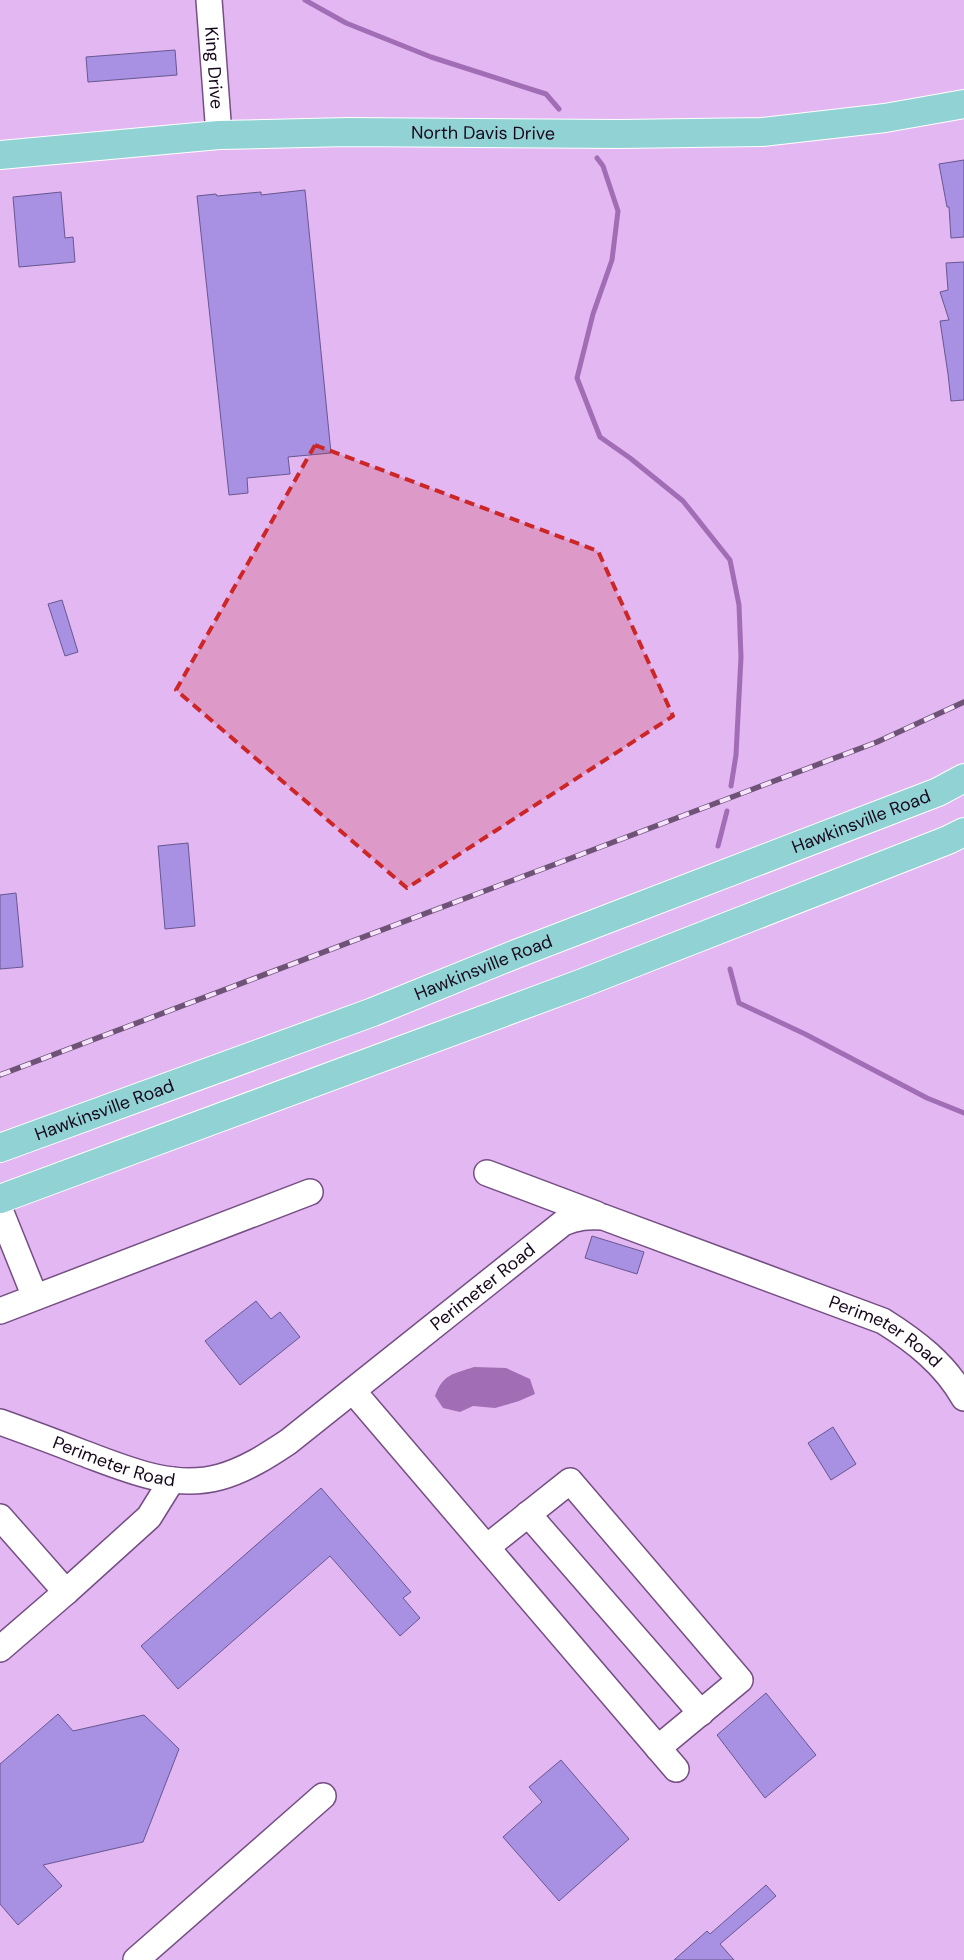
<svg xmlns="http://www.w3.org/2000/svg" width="964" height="1960" viewBox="0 0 964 1960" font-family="'DM Sans',sans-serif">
<rect width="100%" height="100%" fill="#e2b7f2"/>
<path fill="#a16db4" d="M474,1367L506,1368L530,1379L535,1394L519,1401L495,1408L473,1406L460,1412L443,1408L435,1396C443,1374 453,1374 474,1367Z"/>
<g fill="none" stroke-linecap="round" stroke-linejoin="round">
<g stroke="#a16db4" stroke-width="5">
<path d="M305,0L346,23L431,57L546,94L559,109"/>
<path d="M597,158L603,166L618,211L612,260L593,314L577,378L600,437L630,458L683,501L730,560L739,605L741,657L736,755L731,786"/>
<path d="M718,846L727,811"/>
<path d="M730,969L739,1003L805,1034L927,1098L964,1113"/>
</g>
</g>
<g fill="#a890e2" stroke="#685791">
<path d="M175,50L177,75L88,82L86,57Z"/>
<path d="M964,160V237L951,238L949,207H947L939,164Z"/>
<path d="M305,190L331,453L288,457L290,474L247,478L248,493L229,495L197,196L216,194L217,196L261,192V195Z"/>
<path d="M61,192L65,238L73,237L75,262L19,267L13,197Z"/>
<path d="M964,262V400L951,401L948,374L940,321L949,320L940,292L948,290L946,263Z"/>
<path d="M62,600L78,652L65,656L48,604Z"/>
<path d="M188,843L195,926L165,929L158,846Z"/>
<path d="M16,893L23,967L0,969V895Z"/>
<path d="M592,1236L644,1252L637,1274L585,1258Z"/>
<path d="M256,1301L271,1319L280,1312L300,1337L240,1385L205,1341Z"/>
<path d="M833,1427L856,1464L831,1480L808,1443Z"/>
<path d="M321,1488L411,1592L403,1598L420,1618L400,1636L330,1556L178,1689L141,1646Z"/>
<path d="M766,1693L816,1755L765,1798L717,1735Z"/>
<path d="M58,1714L73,1731L144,1715L179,1749L143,1842L43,1865L62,1886L18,1925L0,1904V1764Z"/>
<path d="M561,1760L629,1839L559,1901L503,1837L542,1802L529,1787Z"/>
<path d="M766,1885L776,1896L720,1944L734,1960H674L707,1931L710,1934Z"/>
</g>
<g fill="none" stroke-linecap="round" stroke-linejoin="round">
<defs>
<g id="minor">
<path id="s1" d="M209,0L219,135"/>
<path d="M487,1173L596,1214"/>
<path d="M0,1210L35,1297"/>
<path d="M0,1311L310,1192"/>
<path d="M353,1391L676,1769"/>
<path id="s2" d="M0,1422C28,1432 55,1442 83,1453C126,1469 173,1490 220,1477C245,1470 267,1456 288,1442L563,1223C577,1217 588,1216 603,1217L883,1321C915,1341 945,1364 964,1398"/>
<path d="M528,1514L701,1713"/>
<path d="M0,1517L66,1592"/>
<path d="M487,1547L570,1481L740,1680L658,1748"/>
<path d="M0,1649L66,1592L149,1517L172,1480"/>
<path d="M136,1960L323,1796"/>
</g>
<g id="major">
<path id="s3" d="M0,155L219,135L348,132L620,134L762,132L885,118L964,104"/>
<path id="s4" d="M0,1148L373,1012L516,954L938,792L964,778"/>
<path d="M0,1199L580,984L948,840L964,832"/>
</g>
</defs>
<use href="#minor" stroke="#754e83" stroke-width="28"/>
<use href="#major" stroke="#fff" stroke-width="30"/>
<use href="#minor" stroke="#fff" stroke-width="25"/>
<use href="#major" stroke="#91d3d4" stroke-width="28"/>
<defs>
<path id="rail" d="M0,1075L877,742L964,702"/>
</defs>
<use href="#rail" stroke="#6e5377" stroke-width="5.5"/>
<use href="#rail" stroke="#f4e3fb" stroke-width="4" stroke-dasharray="11" stroke-linecap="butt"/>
</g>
<path fill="#cc2627" fill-opacity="0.2" stroke="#cc2627" stroke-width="4" stroke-dasharray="10 6" stroke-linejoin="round" d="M315,445L598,551L673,716L407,888L176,690Z"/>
<g text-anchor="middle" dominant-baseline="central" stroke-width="5" stroke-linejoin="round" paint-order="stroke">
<g font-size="18" fill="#17081c" stroke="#f4e3fb">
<text stroke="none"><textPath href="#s1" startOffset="68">King Drive</textPath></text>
<text stroke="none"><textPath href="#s3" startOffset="484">North Davis Drive</textPath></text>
<text stroke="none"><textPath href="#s4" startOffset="921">Hawkinsville Road</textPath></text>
<text stroke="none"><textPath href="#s4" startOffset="516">Hawkinsville Road</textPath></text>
<text stroke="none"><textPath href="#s4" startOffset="111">Hawkinsville Road</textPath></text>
<text stroke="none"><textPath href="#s2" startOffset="556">Perimeter Road</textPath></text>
<text stroke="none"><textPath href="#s2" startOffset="1005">Perimeter Road</textPath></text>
<text stroke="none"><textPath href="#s2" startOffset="121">Perimeter Road</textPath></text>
</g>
</g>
</svg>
